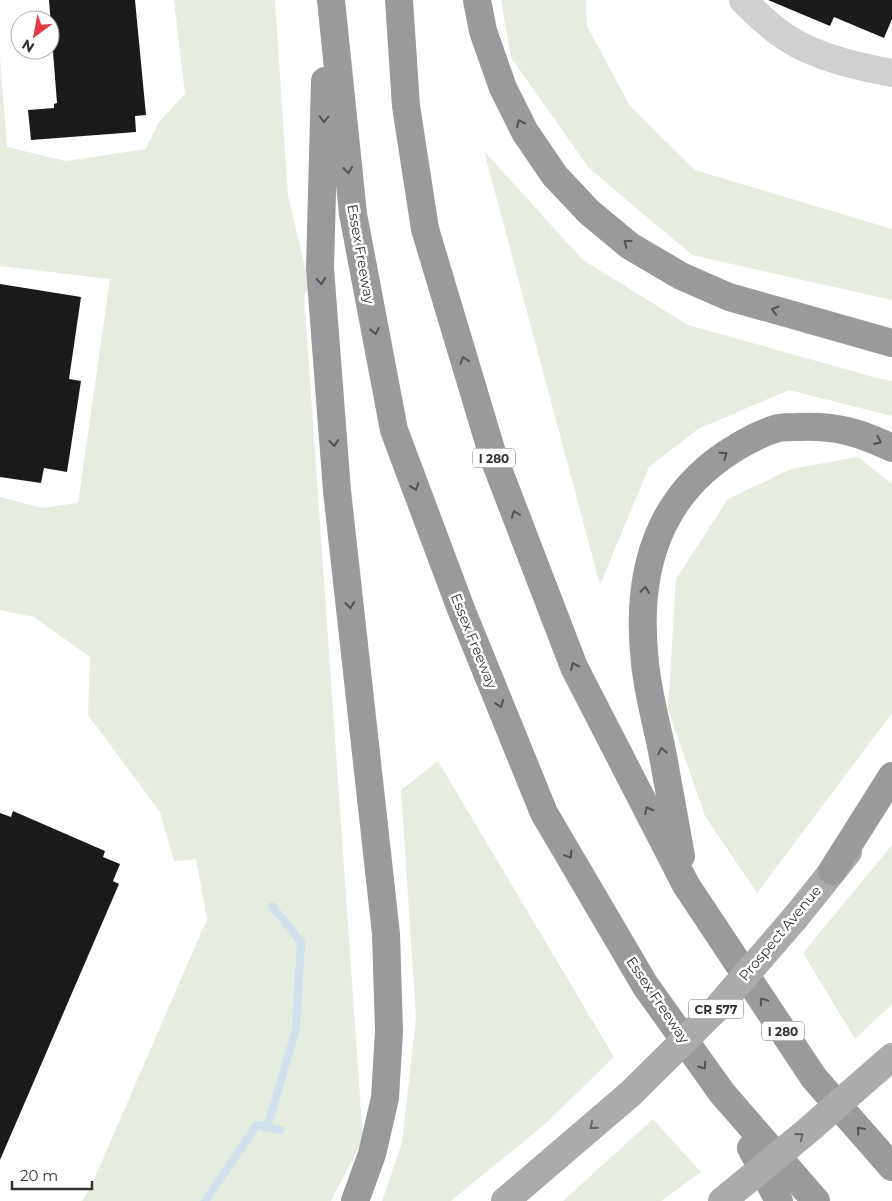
<svg xmlns="http://www.w3.org/2000/svg" width="892" height="1201" viewBox="0 0 892 1201" font-family="Montserrat,sans-serif">
<rect width="100%" height="100%" fill="#fff"/>
<g fill="#e6ecdf">
<path d="M174,0H275L288,196L310,287L304,294L363,1139L331,1201H82L92,1184L207,919L196,859L174,861L160,812L88,715L90,657L34,617L0,610V497L42,508L78,503L110,279L0,266V57L7,147L66,161L146,149L158,123L185,94Z"/>
<path d="M501,0H586L587,26L630,106L695,170L892,229V300L692,255L589,168L511,58Z"/>
<path d="M484,151L583,260L688,325L877,378L892,381V416L789,390L698,429L649,467L600,585Z"/>
<path d="M858,457L892,484V713L757,893L705,816L668,709L676,579L728,499L791,469Z"/>
<path d="M438,761L614,1057L546,1123L451,1201H382L402,1143L416,1017L401,790Z"/>
<path d="M892,845V1004L855,1039L803,953Z"/>
<path d="M653,1119L701,1172L661,1201H563Z"/>
</g>
<g fill="none" stroke-linecap="round" stroke-linejoin="round">
<g stroke="#cfe2ee" stroke-width="8">
<path d="M267,1128L296,1029L301,942L272,906"/>
<path d="M205,1201L257,1125L280,1130"/>
</g>
</g>
<g fill="#1a1a1a">
<path d="M49,0H135L146,115L135,116L136,132L31,140L28,110L54,108V104L57,103Z"/>
<path d="M768,0H892V19L884,38L834,17L830,26Z"/>
<path d="M0,284L81,297L69,379L81,381L67,472L44,468L41,483L0,477Z"/>
<path d="M13,811L105,851L103,857L120,864L113,881L119,884L0,1160V813L11,817Z"/>
</g>
<g fill="none" stroke-linecap="round" stroke-linejoin="round">
<path stroke="#d0d0d0" stroke-width="28" d="M743,0C757,14 770,27 787,38C818,58 856,66 892,73"/>
<g stroke="#ababab" stroke-width="28">
<path d="M795,918L848,852"/>
<path d="M505,1201L630,1094"/>
</g>
<g stroke="#9a9a9a" stroke-width="28">
<path d="M331,0L353,214L394,430L461,609L544,813L645,985L722,1093L816,1201"/>
<path d="M399,0L406,106L425,229L493,456L574,667L686,885L814,1078L892,1167"/>
<path d="M477,0L483,31L503,88L525,132L555,176L589,212L630,246L681,276L729,297L892,343"/>
<path d="M325,81L320,268L337,491L386,934L389,1031L385,1098L372,1154L355,1201"/>
<path d="M681,856C675,823 669,789 663,756C657,725 648,694 645,663C635,573 656,495 737,447C750,439 764,432 778,428C784,427 791,427 797,427C834,425 859,432 892,448"/>
<path d="M832,871L892,776"/>
<path d="M751,1148L779,1201"/>
</g>
<g stroke="#ababab" stroke-width="28">
<path d="M630,1094L718,1007L795,918"/>
<path d="M722,1201L805,1133L892,1057"/>
</g>
</g>
<defs><path id="oneway-chevron" d="M-2-3.5L2.5 0L-2 3.5" fill="none" stroke-width="1.6" stroke-linecap="round" stroke-linejoin="round" transform="scale(1.25)"/></defs>
<g stroke="#525252">
<use href="#oneway-chevron" transform="translate(324 119) rotate(92)"/>
<use href="#oneway-chevron" transform="translate(520 123) rotate(-116)"/>
<use href="#oneway-chevron" transform="translate(348 170) rotate(84)"/>
<use href="#oneway-chevron" transform="translate(627 243) rotate(-143)"/>
<use href="#oneway-chevron" transform="translate(321 281) rotate(85)"/>
<use href="#oneway-chevron" transform="translate(775 310) rotate(-164)"/>
<use href="#oneway-chevron" transform="translate(375 331) rotate(79)"/>
<use href="#oneway-chevron" transform="translate(464 360) rotate(-107)"/>
<use href="#oneway-chevron" transform="translate(878 441) rotate(24)"/>
<use href="#oneway-chevron" transform="translate(334 443) rotate(85)"/>
<use href="#oneway-chevron" transform="translate(724 455) rotate(-34)"/>
<use href="#oneway-chevron" transform="translate(415 487) rotate(70)"/>
<use href="#oneway-chevron" transform="translate(515 514) rotate(-111)"/>
<use href="#oneway-chevron" transform="translate(645 590) rotate(-84)"/>
<use href="#oneway-chevron" transform="translate(350 605) rotate(84)"/>
<use href="#oneway-chevron" transform="translate(574 666) rotate(-114)"/>
<use href="#oneway-chevron" transform="translate(500 704) rotate(68)"/>
<use href="#oneway-chevron" transform="translate(662 751) rotate(-102)"/>
<use href="#oneway-chevron" transform="translate(648 810) rotate(-117)"/>
<use href="#oneway-chevron" transform="translate(569 855) rotate(59)"/>
<use href="#oneway-chevron" transform="translate(763 1001) rotate(-124)"/>
<use href="#oneway-chevron" transform="translate(703 1066) rotate(55)"/>
<use href="#oneway-chevron" transform="translate(860 1130) rotate(-131)"/>
</g>
<g stroke="#636363">
<use href="#oneway-chevron" transform="translate(593 1126) rotate(139)"/>
<use href="#oneway-chevron" transform="translate(800 1136) rotate(-40)"/>
</g>
<g text-anchor="middle" dominant-baseline="central" stroke-width="5" stroke-linejoin="round" paint-order="stroke">
<g fill="#fff" stroke="#707070" stroke-width="1">
<rect x="473" y="448.5" width="42" height="19" rx="4"/>
<rect x="688.5" y="999.5" width="55" height="19" rx="4"/>
<rect x="762" y="1021.5" width="42" height="19" rx="4"/>
</g>
<g font-size="12" font-weight="bold" fill="#333">
<text x="494" y="458">I 280</text>
<text x="716" y="1009">CR 577</text>
<text x="783" y="1031">I 280</text>
</g>
<g font-size="14" fill="#333" stroke="#fff">
<text transform="translate(361 254) rotate(80)">Essex Freeway</text>
<text transform="translate(474 641) rotate(68)">Essex Freeway</text>
<text transform="translate(780 933) rotate(-50)">Prospect Avenue</text>
<text transform="translate(658 1000) rotate(56)">Essex Freeway</text>
</g>
</g>
<g transform="translate(35 35) rotate(212)"><circle r="24" fill="#ffffff" stroke="#adadad"/>
<path d="M0-4L9 19L0 12L-9 19Z" fill="#e63946"/>
<text y="-8" font-size="14" font-weight="bold" text-anchor="middle" fill="#333333">N</text>
</g>
<path d="M12 1181v8h80v-8" fill="none" stroke="#333333" stroke-width="2.5"/>
<text x="20" y="1181" font-size="15" fill="#333333" stroke="#ffffff" stroke-width="4" paint-order="stroke">20 m</text>
</svg>
